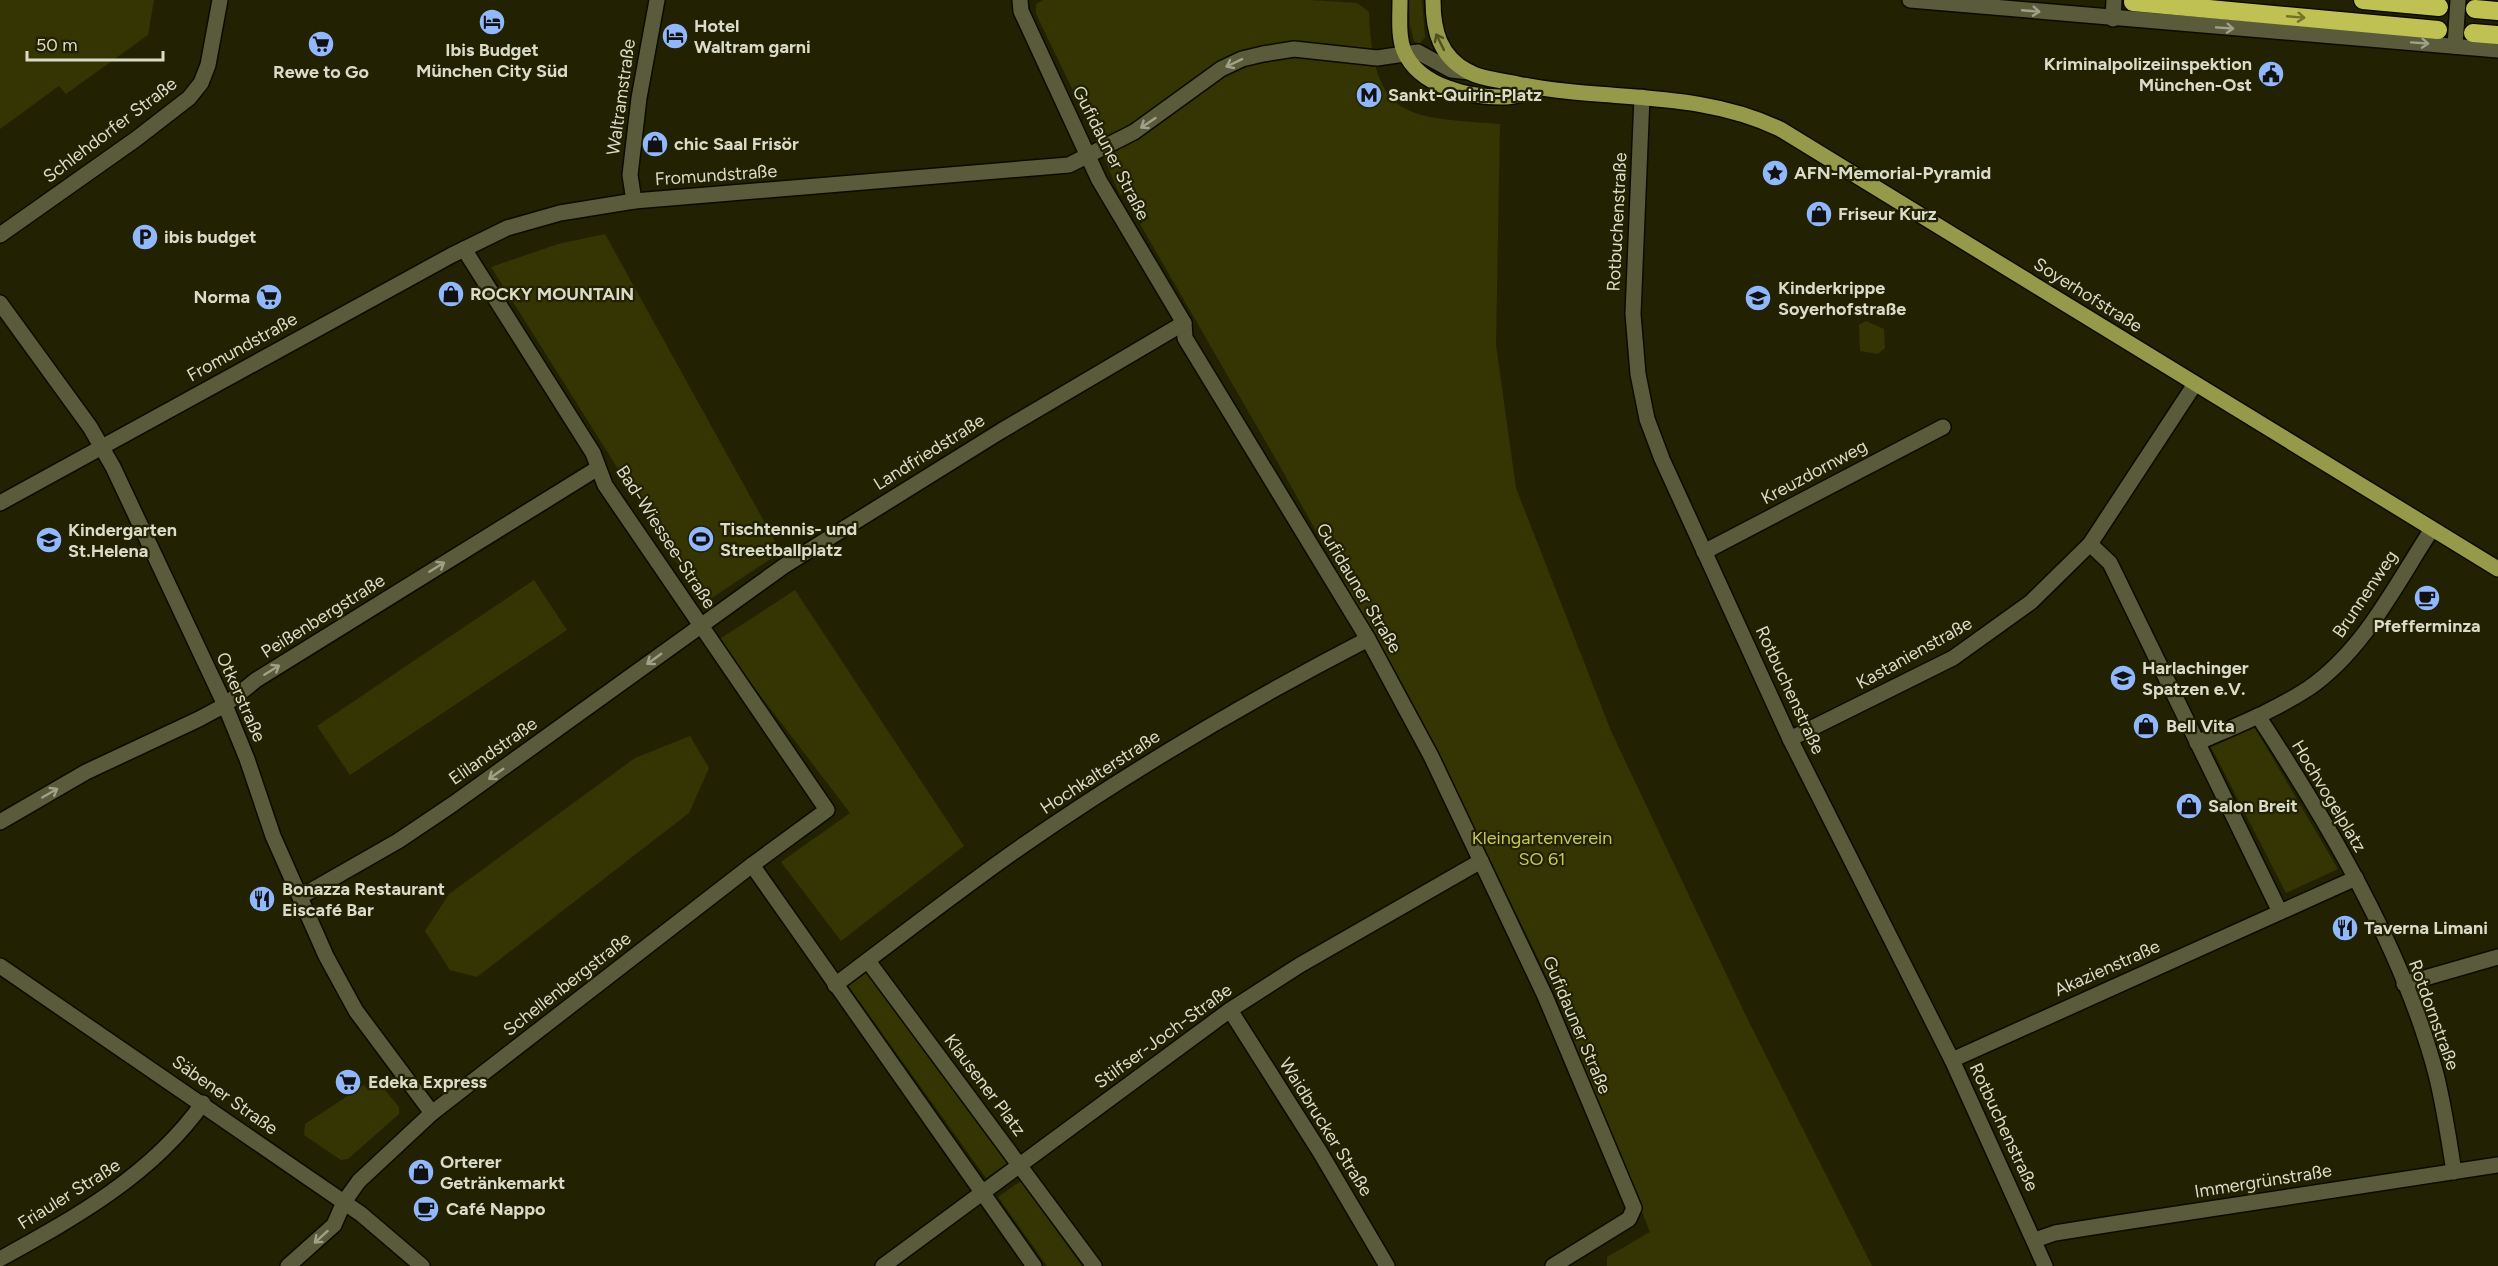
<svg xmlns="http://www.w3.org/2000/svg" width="2498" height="1266" viewBox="0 0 2498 1266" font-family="Figtree,sans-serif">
<rect width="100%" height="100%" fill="#222203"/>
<g fill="#343502">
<path d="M0,0H154L148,35L66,94L59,86L0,129Z"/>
<path d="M1043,0H1310L1357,3L1369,12C1373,120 1406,117 1500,124L1496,345L1516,488L1611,731L1748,1020L1872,1266H1607V1257L1650,1232L1556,995L1421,719L1278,463L1140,224L1149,218L1132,189L1120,195L1092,130L1036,14V4Z"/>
<path d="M1409,0H1422L1425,37L1420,44L1414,41L1410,25Z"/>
<path d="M605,234L781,552L703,604L491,267L558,244Z"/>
<path d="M1866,321L1884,329L1885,348L1878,354L1860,351L1859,325Z"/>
<path d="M534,580L567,630L350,775L317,726Z"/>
<path d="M795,590L964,846L841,941L781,862L850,813L718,640Z"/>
<path d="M2255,728L2338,869L2286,893L2211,747Z"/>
<path d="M690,736L709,768L689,813L477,977L450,970L425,931L449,894L635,758Z"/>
<path d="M872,966L1011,1160L986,1178L847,984Z"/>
<path d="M379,1083L399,1107V1114L348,1159L341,1160L304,1135L305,1124L364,1085L369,1091Z"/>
<path d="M1021,1181L1082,1266H1047L998,1197Z"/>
</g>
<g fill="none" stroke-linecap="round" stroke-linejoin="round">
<defs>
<g id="minor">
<path d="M1020,0L1021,11L1099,180L1184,323L1185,338L1368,639L1431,756L1545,996L1634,1208L1629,1219L1553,1266"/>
<path d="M1910,0L2498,50"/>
<path d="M2113,19L2114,0"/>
<path d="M2455,46L2458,0"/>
<path d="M1642,97L1633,314L1638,374L1647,419L1662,459L1790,739L1952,1060L2045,1266"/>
<path d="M634,201L630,175L639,98L657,0"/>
<path d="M0,235L136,139L189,98L201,83L208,65L220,0"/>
<path d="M0,303L90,427L113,467L225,705L247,759L273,836L326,956L356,1011L432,1113"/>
<path d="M0,503L452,255L507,228L560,213L634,201L1069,165L1134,132L1221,69L1242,59L1263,54L1294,49L1377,58L1418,52L1451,70L1470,72"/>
<path d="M2090,544L2110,563L2280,912"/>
<path d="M1704,552L1943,427"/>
<path d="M2258,716C2328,823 2403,949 2436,1074C2444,1106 2449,1139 2454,1172"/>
<path d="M1790,739L1953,658L2031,602L2090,544L2195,384"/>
<path d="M2197,743C2235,726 2274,711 2309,688C2365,649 2396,584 2432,529"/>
<path d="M0,822L86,772L199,719L225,705L256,680L598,468"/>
<path d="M752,865L1034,1266"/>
<path d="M300,897L398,841L453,804L784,566L1001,431L1184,323"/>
<path d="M868,961L1094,1266"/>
<path d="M0,966L361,1214L422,1266"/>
<path d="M2404,984L2498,957"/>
<path d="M835,985C898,938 960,889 1025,844C1135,768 1250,700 1368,639"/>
<path d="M1230,1010L1320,1152L1387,1266"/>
<path d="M1952,1060L2356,878"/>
<path d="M2035,1240L2055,1233L2118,1223L2498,1165"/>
<path d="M0,1259C76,1217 152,1175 203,1103"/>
<path d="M288,1266L334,1225L344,1202L359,1181L432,1113L752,865L827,810L605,485L593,453L464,249"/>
<path d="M883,1266L1230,1010L1300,965L1481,861"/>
</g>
<g id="major">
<path d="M1400,0C1400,17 1398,36 1404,51C1419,87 1471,98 1506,97C1517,96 1528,93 1538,90"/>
<path d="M1433,0C1433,31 1440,57 1469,72C1484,80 1502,80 1518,84C1606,102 1697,89 1780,129L2498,569"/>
</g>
<g id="highway">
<path d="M2363,0L2439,7"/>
<path d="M2133,2L2438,30"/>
<path d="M2475,9L2498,11"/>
<path d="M2473,33L2498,35"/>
</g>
</defs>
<use href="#minor" stroke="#0c0b00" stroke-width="18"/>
<use href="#major" stroke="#0c0b00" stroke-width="18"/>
<use href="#highway" stroke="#0c0b00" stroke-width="21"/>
<use href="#minor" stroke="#595b3a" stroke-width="15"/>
<use href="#major" stroke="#969949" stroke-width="15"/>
<use href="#highway" stroke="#bfc253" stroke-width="18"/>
</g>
<defs><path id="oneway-shaft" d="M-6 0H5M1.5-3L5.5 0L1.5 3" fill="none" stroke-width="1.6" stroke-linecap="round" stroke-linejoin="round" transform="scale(1.5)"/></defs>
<g stroke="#a0a189">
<use href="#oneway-shaft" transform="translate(2031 11) rotate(5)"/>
<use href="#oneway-shaft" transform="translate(2225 28) rotate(4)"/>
<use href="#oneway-shaft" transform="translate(2420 43) rotate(4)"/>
<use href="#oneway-shaft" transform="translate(1234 63) rotate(154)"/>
<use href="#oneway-shaft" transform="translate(1148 123) rotate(146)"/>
<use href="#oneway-shaft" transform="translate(437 567) rotate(-32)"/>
<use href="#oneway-shaft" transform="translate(654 659) rotate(144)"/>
<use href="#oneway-shaft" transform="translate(272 670) rotate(-32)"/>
<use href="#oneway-shaft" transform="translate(496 774) rotate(145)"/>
<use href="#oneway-shaft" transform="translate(50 793) rotate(-30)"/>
<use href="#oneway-shaft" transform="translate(321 1237) rotate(138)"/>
</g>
<use stroke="#70722b" href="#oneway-shaft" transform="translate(2296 17) rotate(5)"/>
<use stroke="#50521f" href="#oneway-shaft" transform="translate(1440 42) rotate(-116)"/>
<defs>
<symbol id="hotel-disc" viewBox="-11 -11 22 22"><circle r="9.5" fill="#91b8fd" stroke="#222203"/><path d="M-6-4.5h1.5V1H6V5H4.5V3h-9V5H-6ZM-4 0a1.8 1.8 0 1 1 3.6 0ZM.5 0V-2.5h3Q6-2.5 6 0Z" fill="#111"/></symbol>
<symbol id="supermarket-disc" viewBox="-11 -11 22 22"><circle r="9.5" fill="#91b8fd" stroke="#222203"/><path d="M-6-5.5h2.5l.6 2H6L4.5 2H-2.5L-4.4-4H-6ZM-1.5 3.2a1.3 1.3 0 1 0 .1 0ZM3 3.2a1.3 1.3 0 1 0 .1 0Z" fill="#111"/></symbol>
<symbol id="civic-disc" viewBox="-11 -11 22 22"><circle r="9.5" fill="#91b8fd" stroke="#222203"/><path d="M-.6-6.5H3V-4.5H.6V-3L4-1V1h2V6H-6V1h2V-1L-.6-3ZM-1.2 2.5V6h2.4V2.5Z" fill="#111"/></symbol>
<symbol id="metro-disc" viewBox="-11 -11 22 22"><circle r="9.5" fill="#91b8fd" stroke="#222203"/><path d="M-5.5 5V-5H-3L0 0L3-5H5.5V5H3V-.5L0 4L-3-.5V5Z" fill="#111"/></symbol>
<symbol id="shop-disc" viewBox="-11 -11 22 22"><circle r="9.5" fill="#91b8fd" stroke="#222203"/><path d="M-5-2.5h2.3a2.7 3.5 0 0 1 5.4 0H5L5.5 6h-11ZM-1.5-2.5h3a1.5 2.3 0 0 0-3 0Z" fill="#111"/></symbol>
<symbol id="sight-disc" viewBox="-11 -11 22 22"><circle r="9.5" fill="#91b8fd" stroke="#222203"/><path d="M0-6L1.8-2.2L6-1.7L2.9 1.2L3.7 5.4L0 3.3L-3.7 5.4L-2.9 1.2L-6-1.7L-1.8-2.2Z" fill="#111"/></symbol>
<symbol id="parking-disc" viewBox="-11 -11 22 22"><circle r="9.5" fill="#91b8fd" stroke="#222203"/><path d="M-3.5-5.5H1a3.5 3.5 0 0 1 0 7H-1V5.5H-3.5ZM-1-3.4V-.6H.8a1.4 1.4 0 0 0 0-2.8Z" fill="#111"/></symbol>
<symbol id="school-disc" viewBox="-11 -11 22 22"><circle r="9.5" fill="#91b8fd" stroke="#222203"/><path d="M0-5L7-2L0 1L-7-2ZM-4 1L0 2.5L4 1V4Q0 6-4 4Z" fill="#111"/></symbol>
<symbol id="stadium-disc" viewBox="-11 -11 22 22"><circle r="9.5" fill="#91b8fd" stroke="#222203"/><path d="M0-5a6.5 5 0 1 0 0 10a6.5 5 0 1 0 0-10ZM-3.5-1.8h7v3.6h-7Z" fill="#111"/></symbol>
<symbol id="cafe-disc" viewBox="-11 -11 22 22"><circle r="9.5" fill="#91b8fd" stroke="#222203"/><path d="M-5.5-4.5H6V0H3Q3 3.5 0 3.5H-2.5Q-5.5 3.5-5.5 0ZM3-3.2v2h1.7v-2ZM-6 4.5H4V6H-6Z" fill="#111"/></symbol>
<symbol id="restaurant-disc" viewBox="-11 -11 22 22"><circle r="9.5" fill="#91b8fd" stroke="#222203"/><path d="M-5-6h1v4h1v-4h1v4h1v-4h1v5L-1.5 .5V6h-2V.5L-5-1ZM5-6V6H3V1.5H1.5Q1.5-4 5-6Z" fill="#111"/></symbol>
</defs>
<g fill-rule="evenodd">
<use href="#hotel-disc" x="477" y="7" width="30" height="30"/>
<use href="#hotel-disc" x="660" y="21" width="30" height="30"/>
<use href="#supermarket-disc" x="306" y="29" width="30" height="30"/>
<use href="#civic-disc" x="2256" y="59" width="30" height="30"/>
<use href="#metro-disc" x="1354" y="80" width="30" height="30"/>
<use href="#shop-disc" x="640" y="129" width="30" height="30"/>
<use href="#sight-disc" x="1760" y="158" width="30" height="30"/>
<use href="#shop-disc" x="1804" y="199" width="30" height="30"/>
<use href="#parking-disc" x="130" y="222" width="30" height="30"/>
<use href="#shop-disc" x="436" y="279" width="30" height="30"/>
<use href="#supermarket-disc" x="254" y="282" width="30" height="30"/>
<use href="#school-disc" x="1743" y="283" width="30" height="30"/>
<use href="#stadium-disc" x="686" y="524" width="30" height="30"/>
<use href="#school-disc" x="34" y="525" width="30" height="30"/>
<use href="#cafe-disc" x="2412" y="583" width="30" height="30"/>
<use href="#school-disc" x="2108" y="663" width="30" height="30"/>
<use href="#shop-disc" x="2131" y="711" width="30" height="30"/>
<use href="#shop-disc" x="2174" y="791" width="30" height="30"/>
<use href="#restaurant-disc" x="247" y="884" width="30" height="30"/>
<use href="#restaurant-disc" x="2330" y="913" width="30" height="30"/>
<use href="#supermarket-disc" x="333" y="1067" width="30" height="30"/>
<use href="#shop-disc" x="406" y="1157" width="30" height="30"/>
<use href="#cafe-disc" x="411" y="1194" width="30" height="30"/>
</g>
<g text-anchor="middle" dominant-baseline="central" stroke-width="4.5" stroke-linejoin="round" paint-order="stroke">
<g font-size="18" font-weight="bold" fill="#dadbc9" stroke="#222203" text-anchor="start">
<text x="694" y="26">Hotel<tspan x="694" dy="21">Waltram garni</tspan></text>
<text x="492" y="50" text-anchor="middle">Ibis Budget<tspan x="492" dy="21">München City Süd</tspan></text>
<text x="2252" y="64" text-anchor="end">Kriminalpolizeiinspektion<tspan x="2252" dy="21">München-Ost</tspan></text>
<text x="321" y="72" text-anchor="middle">Rewe to Go</text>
<text x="1388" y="95">Sankt-Quirin-Platz</text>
<text x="674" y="144">chic Saal Frisör</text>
<text x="1794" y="173">AFN-Memorial-Pyramid</text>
<text x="1838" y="214">Friseur Kurz</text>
<text x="164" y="237">ibis budget</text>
<text x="1778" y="288">Kinderkrippe<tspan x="1778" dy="21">Soyerhofstraße</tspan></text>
<text x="470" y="294">ROCKY MOUNTAIN</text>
<text x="250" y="297" text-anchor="end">Norma</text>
<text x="720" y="529">Tischtennis- und<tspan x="720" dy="21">Streetballplatz</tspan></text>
<text x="68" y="530">Kindergarten<tspan x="68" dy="21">St.Helena</tspan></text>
<text x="2427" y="626" text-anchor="middle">Pfefferminza</text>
<text x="2142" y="668">Harlachinger<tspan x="2142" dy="21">Spatzen e.V.</tspan></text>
<text x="2166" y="726">Bell Vita</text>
<text x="2208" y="806">Salon Breit</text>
<text x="282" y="889">Bonazza Restaurant<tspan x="282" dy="21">Eiscafé Bar</tspan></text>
<text x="2364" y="928">Taverna Limani</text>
<text x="368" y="1082">Edeka Express</text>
<text x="440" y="1162">Orterer<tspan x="440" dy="21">Getränkemarkt</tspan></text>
<text x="446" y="1209">Café Nappo</text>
</g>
<g font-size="18" fill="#dadbc9" stroke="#222203">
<text transform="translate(621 97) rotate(-82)">Waltramstraße</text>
<text transform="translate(110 130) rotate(-37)">Schlehdorfer Straße</text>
<text transform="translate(1111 153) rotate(63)">Gufidauner Straße</text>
<text transform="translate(716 175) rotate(-4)">Fromundstraße</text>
<text transform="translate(1617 222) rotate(-87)">Rotbuchenstraße</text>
<text transform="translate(2088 295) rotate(32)">Soyerhofstraße</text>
<text transform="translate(242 347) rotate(-29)">Fromundstraße</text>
<text transform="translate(929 452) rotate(-32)">Landfriedstraße</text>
<text transform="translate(1814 472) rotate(-28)">Kreuzdornweg</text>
<text transform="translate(666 537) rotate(57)">Bad-Wiessee-Straße</text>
<text transform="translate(1359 588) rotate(59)">Gufidauner Straße</text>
<text transform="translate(2365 594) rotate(-56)">Brunnenweg</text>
<text transform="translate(323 616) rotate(-32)">Peißenbergstraße</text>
<text transform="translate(1914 653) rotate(-29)">Kastanienstraße</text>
<text transform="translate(1790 690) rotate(65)">Rotbuchenstraße</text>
<text transform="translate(241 697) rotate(66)">Otkerstraße</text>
<text transform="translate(493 751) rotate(-35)">Elilandstraße</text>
<text transform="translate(1100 772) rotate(-33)">Hochkalterstraße</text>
<text transform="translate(2329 796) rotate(59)">Hochvogelplatz</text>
<text transform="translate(2107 968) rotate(-24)">Akazienstraße</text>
<text transform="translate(567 984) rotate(-38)">Schellenbergstraße</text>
<text transform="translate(2434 1015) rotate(70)">Rotdornstraße</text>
<text transform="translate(1577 1025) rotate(67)">Gufidauner Straße</text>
<text transform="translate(1163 1036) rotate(-36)">Stilfser-Joch-Straße</text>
<text transform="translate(985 1085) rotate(53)">Klausener Platz</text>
<text transform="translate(225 1095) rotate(35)">Säbener Straße</text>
<text transform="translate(1326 1127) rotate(58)">Waidbrucker Straße</text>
<text transform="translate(2004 1127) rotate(65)">Rotbuchenstraße</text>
<text transform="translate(2263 1181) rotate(-9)">Immergrünstraße</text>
<text transform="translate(69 1194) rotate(-32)">Friauler Straße</text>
</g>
<g font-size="18" fill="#c5c855" stroke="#222203">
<text x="1542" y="838">Kleingartenverein<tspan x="1542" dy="21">SO 61</tspan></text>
</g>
</g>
<path d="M27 51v9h136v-9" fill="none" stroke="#dadbc9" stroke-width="3"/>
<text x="36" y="51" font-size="18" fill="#dadbc9" stroke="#222203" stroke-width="4.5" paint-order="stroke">50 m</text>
</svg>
